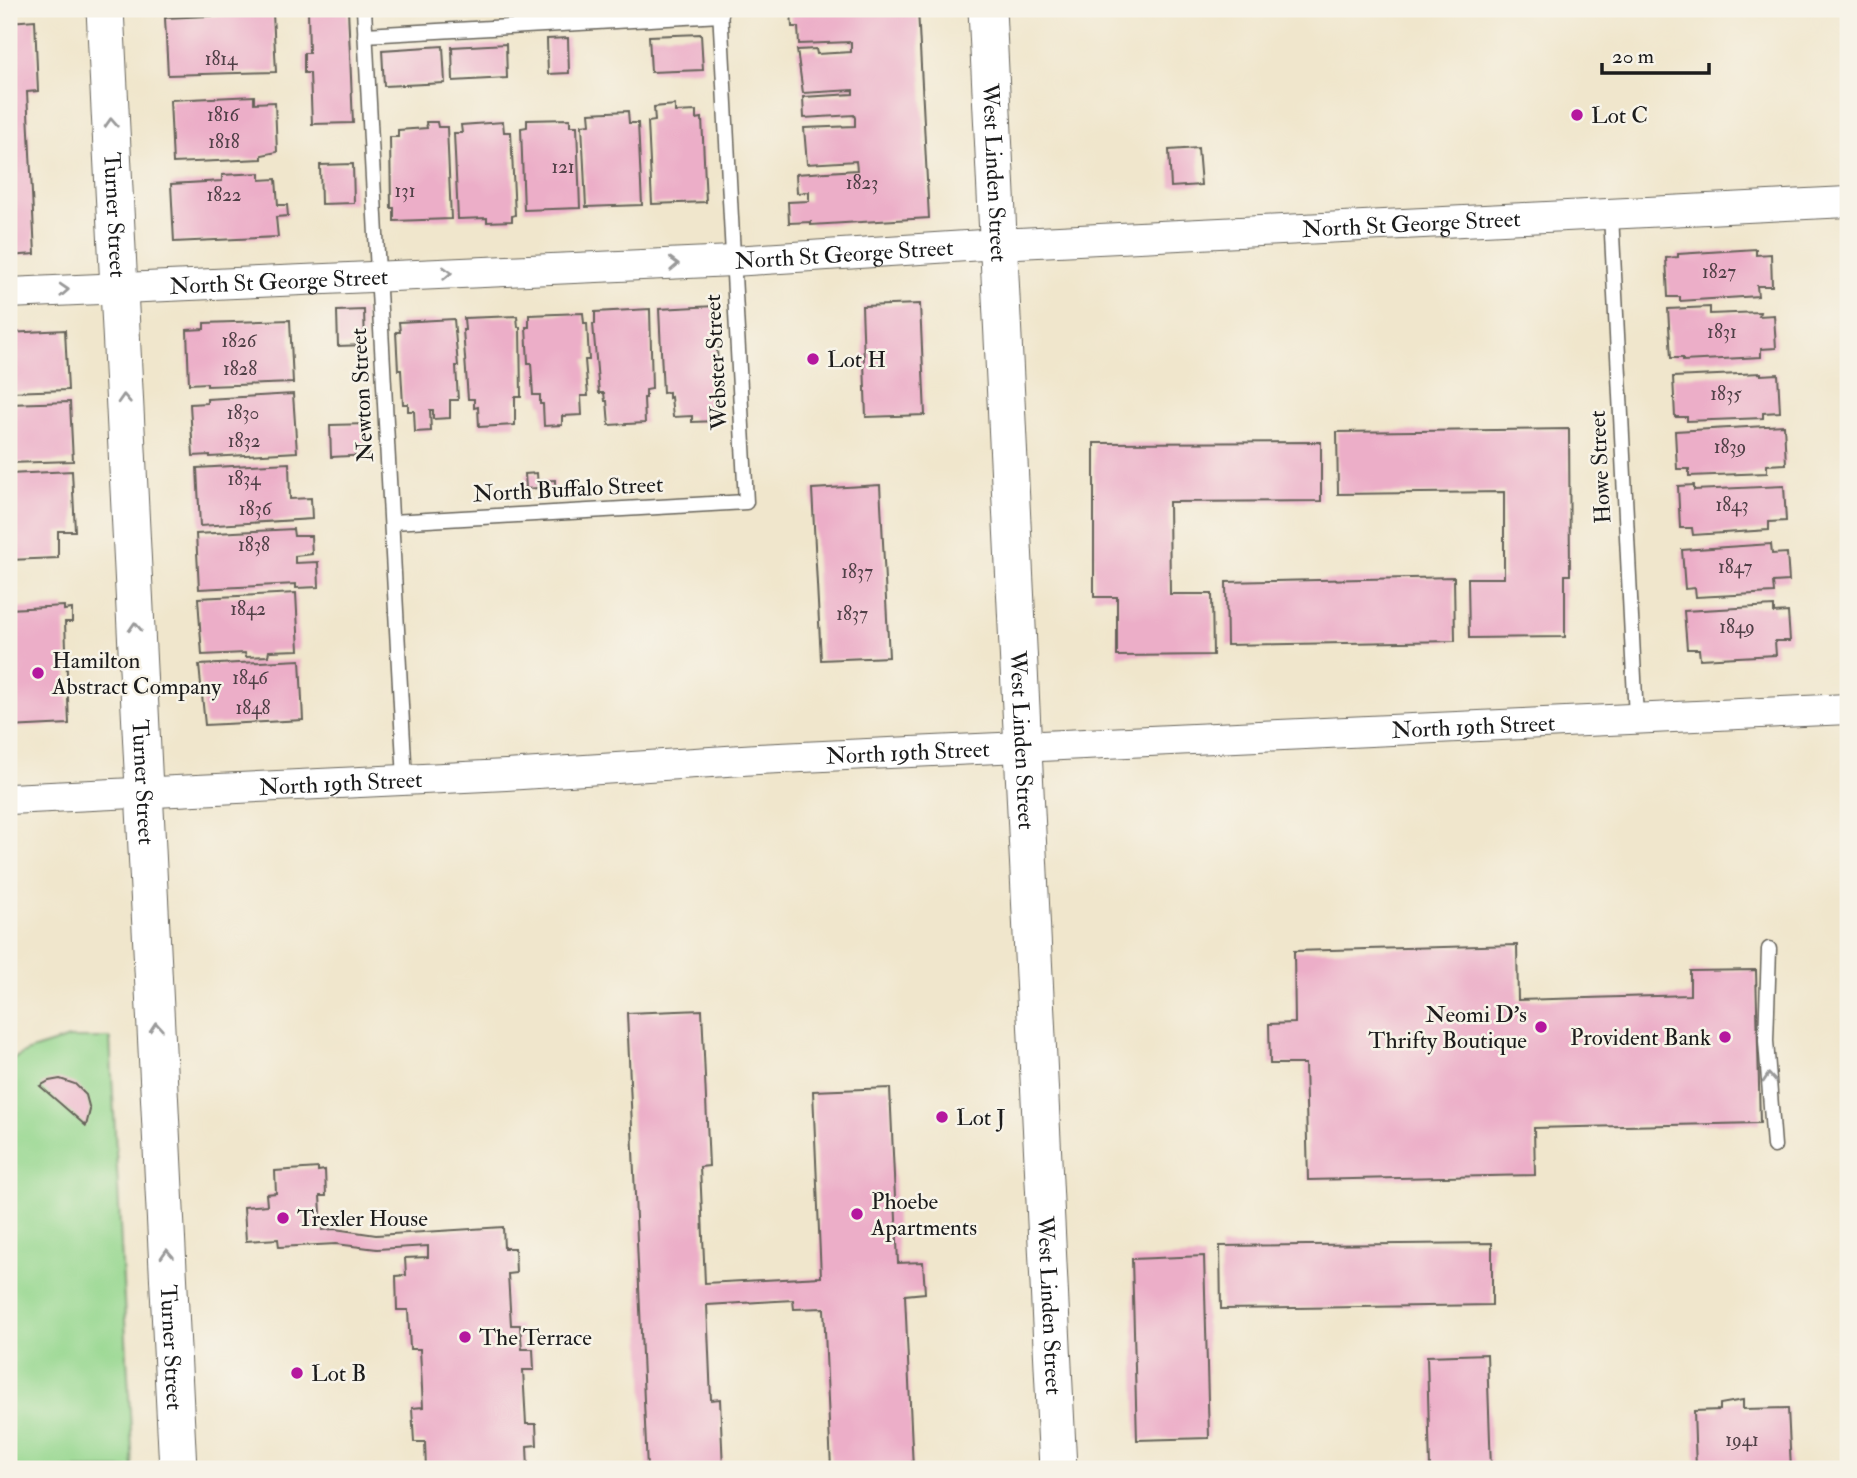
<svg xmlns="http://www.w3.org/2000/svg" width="1857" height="1478" viewBox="0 0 1857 1478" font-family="'IM FELL Double Pica',serif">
<rect width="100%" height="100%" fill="#f7f3e8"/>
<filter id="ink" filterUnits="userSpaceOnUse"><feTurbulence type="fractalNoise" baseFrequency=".0143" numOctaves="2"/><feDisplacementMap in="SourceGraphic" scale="14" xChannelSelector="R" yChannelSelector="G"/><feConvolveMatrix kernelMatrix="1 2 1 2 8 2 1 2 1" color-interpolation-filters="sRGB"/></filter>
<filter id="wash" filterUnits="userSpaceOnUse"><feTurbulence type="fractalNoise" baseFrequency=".00686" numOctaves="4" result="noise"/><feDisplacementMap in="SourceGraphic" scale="28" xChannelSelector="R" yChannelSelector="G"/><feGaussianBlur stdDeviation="1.57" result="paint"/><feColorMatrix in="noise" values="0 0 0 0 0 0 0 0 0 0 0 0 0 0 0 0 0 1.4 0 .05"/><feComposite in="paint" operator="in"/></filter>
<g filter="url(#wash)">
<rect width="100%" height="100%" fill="#f0e6cc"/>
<path fill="#96d78f" stroke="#597a56" stroke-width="2" d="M69,1038H110L133,1469H9V1061L28,1051Z"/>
<g id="blocks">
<g fill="#ecaec8">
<path d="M308,9H348L353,123L312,124L310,73H304V53H309Z"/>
<path d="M797,9H918L929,218L811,225V222L789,223L788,202L809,201V192L797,193L796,174L857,170L856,161L807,164L804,128L855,126V118L854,115L804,118L803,97L853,94V90L803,93L797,50L816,49L817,54L851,52V42L799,44L798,27H792L791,11Z"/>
<path d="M273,13L276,72L168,75L165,18Z"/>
<path d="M35,20L38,91L27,92L35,254L9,256V22Z"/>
<path d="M701,34L703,70L651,72L649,36Z"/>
<path d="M568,38L569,73L548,74L547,39Z"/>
<path d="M506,44L507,78L453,81L452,47Z"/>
<path d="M443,46L445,83L384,86L382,50Z"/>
<path d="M254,96V103L275,102L277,152L262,155V159L173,163L170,100Z"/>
<path d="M675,105V112L696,111V119L702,118L706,202L652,204L648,122L655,121L654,107Z"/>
<path d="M628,111L629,123H638L642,205L586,207L582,125L590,124L589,113Z"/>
<path d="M570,119V126H577L580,208L524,210L521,128L527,127V120Z"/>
<path d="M426,122H437L438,127H447L451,219L394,221V208H391L390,137H398V130L427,128Z"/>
<path d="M503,122L504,132H511L515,215L512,216V221L487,222V218L458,219L454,133H462L461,125Z"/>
<path d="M1198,148L1201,185L1171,187L1169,150Z"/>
<path d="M353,164L354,203L321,204L320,165Z"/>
<path d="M260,173V180L276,179L278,205H287L288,216L276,217L278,237L174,242L171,184L222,181V175Z"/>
<path d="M1756,249V255L1771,254L1772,286H1757L1758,296L1680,301V297H1668L1666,258L1678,257V254Z"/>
<path d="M920,304L925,415L866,417L862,306Z"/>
<path d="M715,306L719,390H714L717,421L692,422V416L673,417L671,397L669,398V392L663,393L659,309Z"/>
<path d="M1710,307V314L1760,312L1759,316L1774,315L1776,348L1761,349V357L1683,361V358H1671L1668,309Z"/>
<path d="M650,309L652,389L646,390V398H644L645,423L609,425L607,401H605L604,393H599L593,324H595V312Z"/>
<path d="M364,310L365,345L338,346L337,311Z"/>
<path d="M583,313L584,323H587L589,360H585L588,396H581L582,415L562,416V425L544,426L543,404H540V395H533L531,363H528L526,327H529V315Z"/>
<path d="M517,316L518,327H520L521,397H515V425L479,427L478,407L474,408V399H468L463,330H465L464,318Z"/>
<path d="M454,319L458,366H456L458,400H450V418L433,419V410H430L431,431L415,432L414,411H408V404H403L401,370H398L396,332H400L399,322Z"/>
<path d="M290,320L293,383L207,386V383L189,384L187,330L204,329V323Z"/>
<path d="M65,330L68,390L9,392V333Z"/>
<path d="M1761,373V375L1778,374L1780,412L1763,413V418L1687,421V417H1675L1673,377Z"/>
<path d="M293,394L297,452L210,457V455L193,456L190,404L207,403V399Z"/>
<path d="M70,402L73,461L9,463V404Z"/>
<path d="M368,424L369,455L331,457L330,425Z"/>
<path d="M1784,425L1786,464L1767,465V473L1689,476V469H1677L1675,431Z"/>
<path d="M1569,429L1570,575H1565V637L1469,638L1468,578H1504V492L1338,494L1337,432Z"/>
<path d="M1321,442V501L1169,502L1170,594H1212L1213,655L1117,656V597H1094V443Z"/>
<path d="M289,463L290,499L311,498L312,519L200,526L197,468Z"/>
<path d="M72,471L75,531H58V558L9,560V474Z"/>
<path d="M537,473L538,488L526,489L525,474Z"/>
<path d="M555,480V489L540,490L539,481Z"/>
<path d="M880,485L889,657L821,660L812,489Z"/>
<path d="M1694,485V490L1784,486L1786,521L1769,522V530L1693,535L1692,528H1680L1678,486Z"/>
<path d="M293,529L294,536H311L312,554L295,556V563L318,562L319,587L296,588V584L199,589L196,534Z"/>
<path d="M1771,544L1772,554L1787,553L1789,581L1773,582L1774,593L1696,597L1695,588L1685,589L1682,550Z"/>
<path d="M1454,577L1455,641L1227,645L1226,582Z"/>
<path d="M296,593L299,650L269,651L268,656L246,657L245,653L202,655L198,598Z"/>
<path d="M64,606V610L72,609V622H65L69,724L9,727V609Z"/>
<path d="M1774,606V613L1788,612L1790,641H1775L1776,655L1700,659L1699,649H1687L1684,611Z"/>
<path d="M300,660L303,720L205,725L199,665Z"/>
<path d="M1517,945L1518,1000L1690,995V971L1756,970L1760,1123L1534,1128L1535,1175L1308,1180L1305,1064H1270L1269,1024L1295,1023L1294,951Z"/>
<path d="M702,1010L709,1166L700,1167L705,1283L821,1277L813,1091L890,1088L898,1263L923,1262L925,1293L905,1295L913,1469H831L824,1308L794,1309L793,1300L707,1305L711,1400L720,1399L723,1469H647L627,1013Z"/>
<path d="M60,1079L75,1084L86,1095L90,1110L86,1126L40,1086L49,1081Z"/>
<path d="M318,1168V1171L325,1170L326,1196H320L322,1230L335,1229L376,1235L503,1227L504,1248H515L516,1273L508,1274L511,1325H520L522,1349H533L534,1370H523L526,1424H536L537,1445L527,1446L528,1469H426L425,1442H414L412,1408L423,1407L420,1349H410L408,1310H397L396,1276L406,1275L405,1258L428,1257V1246L377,1249L336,1244L279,1247L278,1239L246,1241L244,1207L267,1205L266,1194L276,1193L275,1171Z"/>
<path d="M1492,1243V1305L1221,1309L1220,1246Z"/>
<path d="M1204,1256L1209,1438L1137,1440L1132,1259Z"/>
<path d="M1487,1354L1491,1469H1430L1427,1356Z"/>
<path d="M1743,1400V1409L1788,1408L1791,1469H1696L1694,1411L1720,1410V1404Z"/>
</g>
</g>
</g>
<g filter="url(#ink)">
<use href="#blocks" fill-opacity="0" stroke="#66635a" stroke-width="2"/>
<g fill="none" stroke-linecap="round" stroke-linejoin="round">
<defs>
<g id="service">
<path d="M364,9L405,780"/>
<path d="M365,35L721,15"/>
<path d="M1611,214L1636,718"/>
<path d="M392,522L746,502L720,9"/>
<path d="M1769,949L1766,1041L1774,1146"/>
</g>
<g id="minor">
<path id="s1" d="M9,293L733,261L998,244L1848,202"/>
<path id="s2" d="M9,799L506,775L758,759L1848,709"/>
</g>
<g id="tertiary">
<path id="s3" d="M105,9L178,1469"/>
<path id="s4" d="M987,9L1058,1469"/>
</g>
</defs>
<use href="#service" stroke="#66635a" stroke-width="17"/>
<use href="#minor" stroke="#66635a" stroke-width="32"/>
<use href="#tertiary" stroke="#66635a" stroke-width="39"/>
<use href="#service" stroke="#fff" stroke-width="14"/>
<use href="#minor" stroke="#fff" stroke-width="30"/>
<use href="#tertiary" stroke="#fff" stroke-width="37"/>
</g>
<defs><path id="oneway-chevron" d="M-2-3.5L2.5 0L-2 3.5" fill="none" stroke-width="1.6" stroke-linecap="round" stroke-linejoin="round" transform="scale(1.75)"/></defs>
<g stroke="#999">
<use href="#oneway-chevron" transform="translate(111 123) rotate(-93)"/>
<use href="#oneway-chevron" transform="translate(674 264) rotate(-2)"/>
<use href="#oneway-chevron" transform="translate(447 273) rotate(-2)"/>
<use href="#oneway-chevron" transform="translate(64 290) rotate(-3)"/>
<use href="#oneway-chevron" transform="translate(124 399) rotate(-93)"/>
<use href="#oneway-chevron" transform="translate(135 627) rotate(-93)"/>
<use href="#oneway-chevron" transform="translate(156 1027) rotate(-94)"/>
<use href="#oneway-chevron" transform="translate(1769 1078) rotate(-95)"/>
<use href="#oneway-chevron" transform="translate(167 1254) rotate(-93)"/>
</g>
</g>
<g fill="#b5179e" stroke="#f7f3e8" stroke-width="2.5">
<circle cx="1577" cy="115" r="7"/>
<circle cx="813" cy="359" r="7"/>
<circle cx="38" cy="673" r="7"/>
<circle cx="1541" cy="1027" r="7"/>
<circle cx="1725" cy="1037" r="7"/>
<circle cx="942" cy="1117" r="7"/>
<circle cx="857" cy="1214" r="7"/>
<circle cx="283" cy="1218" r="7"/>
<circle cx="465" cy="1337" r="7"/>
<circle cx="297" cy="1373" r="7"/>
</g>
<g text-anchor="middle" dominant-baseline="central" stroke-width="5" stroke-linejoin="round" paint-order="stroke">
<g font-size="19" fill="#504047">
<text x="221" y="59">1814</text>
<text x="223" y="115">1816</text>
<text x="224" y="142">1818</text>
<text x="563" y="167">121</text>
<text x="862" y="183">1823</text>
<text x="405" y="191">131</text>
<text x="224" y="195">1822</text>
<text x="1719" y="272">1827</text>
<text x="1722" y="332">1831</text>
<text x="239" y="341">1826</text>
<text x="240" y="369">1828</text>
<text x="1726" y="394">1835</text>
<text x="243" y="413">1830</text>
<text x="244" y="441">1832</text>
<text x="1730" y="447">1839</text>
<text x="244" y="479">1834</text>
<text x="1732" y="505">1843</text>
<text x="255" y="509">1836</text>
<text x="254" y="545">1838</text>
<text x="1735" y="567">1847</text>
<text x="857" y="572">1837</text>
<text x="248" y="609">1842</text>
<text x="852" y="614">1837</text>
<text x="1737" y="627">1849</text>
<text x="250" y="678">1846</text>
<text x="253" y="708">1848</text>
<text x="1742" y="1440">1941</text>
</g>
<g font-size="23" fill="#1c1c1c" stroke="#f7f3e8" text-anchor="start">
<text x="1591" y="115">Lot C</text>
<text x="827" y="359">Lot H</text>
<text x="52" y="660">Hamilton<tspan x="52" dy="26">Abstract Company</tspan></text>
<text x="1527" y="1014" text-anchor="end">Neomi D's<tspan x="1527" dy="26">Thrifty Boutique</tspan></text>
<text x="1711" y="1037" text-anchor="end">Provident Bank</text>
<text x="956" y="1117">Lot J</text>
<text x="871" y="1201">Phoebe<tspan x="871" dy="26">Apartments</tspan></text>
<text x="297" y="1218">Trexler House</text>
<text x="479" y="1337">The Terrace</text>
<text x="311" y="1373">Lot B</text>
</g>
<g font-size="23" fill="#1c1c1c" stroke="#f7f3e8">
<text stroke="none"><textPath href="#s4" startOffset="164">West Linden Street</textPath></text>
<text stroke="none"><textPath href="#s3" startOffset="206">Turner Street</textPath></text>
<text stroke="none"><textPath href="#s1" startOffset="1404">North St George Street</textPath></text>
<text stroke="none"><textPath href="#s1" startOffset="836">North St George Street</textPath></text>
<text stroke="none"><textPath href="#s1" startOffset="270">North St George Street</textPath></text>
<text transform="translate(716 362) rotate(-93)">Webster Street</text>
<text transform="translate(362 395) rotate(-93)">Newton Street</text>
<text transform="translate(1600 467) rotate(-93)">Howe Street</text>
<text transform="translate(568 489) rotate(-3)">North Buffalo Street</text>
<text stroke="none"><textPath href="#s2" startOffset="1466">North 19th Street</textPath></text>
<text stroke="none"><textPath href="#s4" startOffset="732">West Linden Street</textPath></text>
<text stroke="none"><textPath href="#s2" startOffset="900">North 19th Street</textPath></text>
<text stroke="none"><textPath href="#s3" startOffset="774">Turner Street</textPath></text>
<text stroke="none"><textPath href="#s2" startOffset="332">North 19th Street</textPath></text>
<text stroke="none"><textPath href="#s4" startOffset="1298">West Linden Street</textPath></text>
<text stroke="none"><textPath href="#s3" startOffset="1340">Turner Street</textPath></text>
</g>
</g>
<rect width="1857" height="1478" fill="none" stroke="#f7f3e8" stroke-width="35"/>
<path d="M1602 63v10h107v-10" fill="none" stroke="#1c1c1c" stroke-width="3.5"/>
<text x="1612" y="63" font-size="21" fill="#1c1c1c" stroke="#f7f3e8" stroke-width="5" paint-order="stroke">20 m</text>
</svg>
